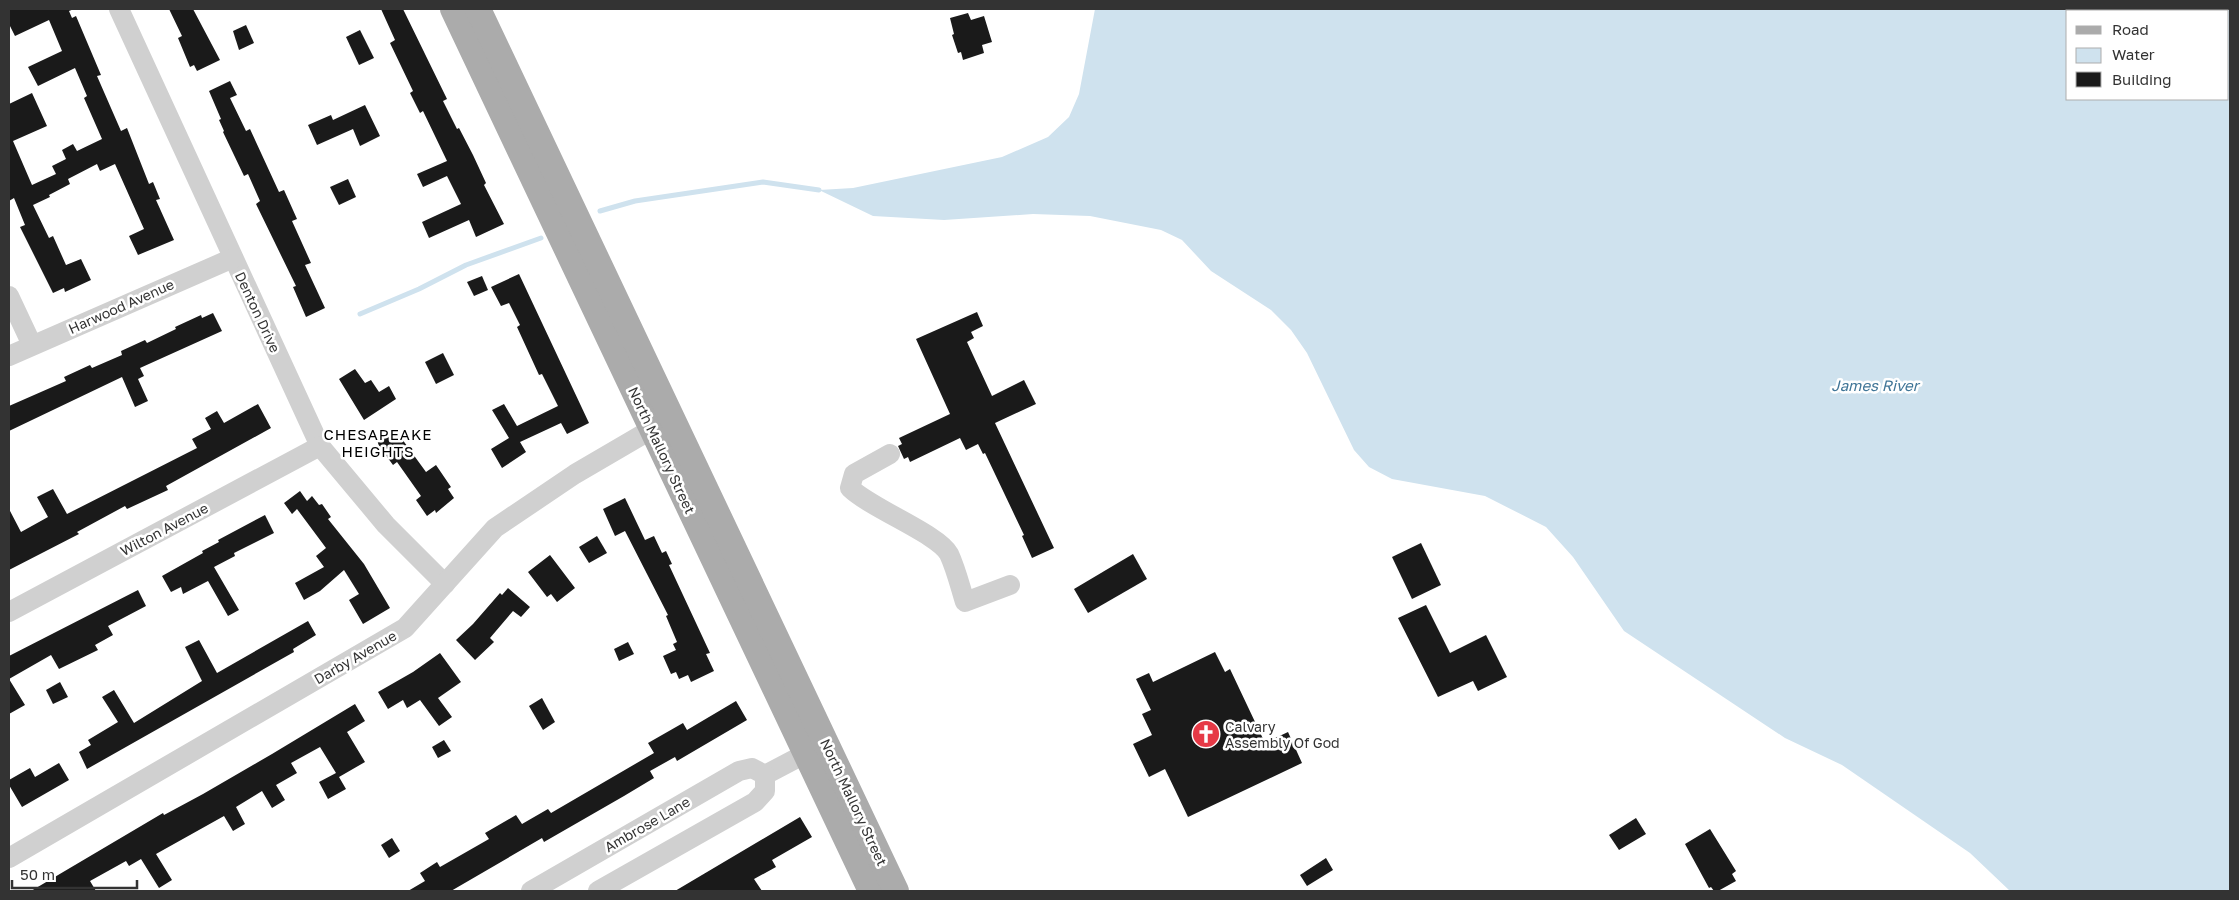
<svg xmlns="http://www.w3.org/2000/svg" width="2239" height="900" viewBox="0 0 2239 900" font-family="'Golos Text',sans-serif">
<rect width="100%" height="100%" fill="#fff"/>
<path fill="#cfe2ee" fill-rule="evenodd" d="M1095,9H2230V891H2010L1970,853L1842,765L1785,738L1624,631L1573,557L1546,527L1485,496L1392,479L1369,467L1354,450L1307,353L1291,330L1271,310L1211,271L1182,240L1161,230L1090,216L1033,214L944,220L873,216L819,190L853,188L1002,157L1048,137L1069,117L1079,94ZM2068,11H2228V99H2068Z"/>
<g fill="none" stroke-linecap="round" stroke-linejoin="round">
<g stroke="#cfe2ee" stroke-width="5">
<path d="M600,211L635,201L763,182L819,190"/>
<path d="M360,314L419,289L466,265L541,238"/>
</g>
</g>
<g fill="#1a1a1a">
<path d="M9,9H74L69,11L72,18L76,16L101,75L97,76L121,131L127,128L149,184L153,182L160,199L156,200L174,240L138,255L129,236L144,229L115,164L100,171L97,164L68,179L70,184L49,195L50,197L33,205L49,238L53,236L66,265L81,259L91,280L65,292L64,288L53,293L20,227L25,225L14,198L9,201V104L32,93L47,126L13,141L32,185L56,174L52,166L66,159L62,150L73,144L77,151L102,139L84,98L87,96L75,68L38,86L28,67L62,51L49,20L15,36L9,24Z"/>
<path d="M169,9H193L220,60L197,71L194,65L190,67L178,38L182,36Z"/>
<path d="M381,9H403L447,99L443,101L457,129L459,128L473,155L486,183L484,185L504,224L476,237L469,220L429,238L422,222L461,204L447,176L423,187L417,174L447,161L423,111L420,113L410,93L413,91L390,43L395,40Z"/>
<path d="M968,13L971,20L984,16L992,42L982,45L984,53L963,60L961,52L958,53L952,35L954,34L950,18Z"/>
<path d="M246,25L254,43L239,50L233,31Z"/>
<path d="M360,30L374,58L359,65L346,37Z"/>
<path d="M230,81L237,95L230,98L246,131L250,129L279,192L284,190L297,219L292,221L311,263L305,265L325,308L306,317L293,287L296,286L256,204L260,201L248,174L244,176L223,132L224,131L219,120L221,119L209,91Z"/>
<path d="M365,105L380,136L360,146L353,129L317,145L308,125L331,115L333,120Z"/>
<path d="M348,179L356,197L339,205L330,187Z"/>
<path d="M519,274L589,423L567,434L561,423L520,442L526,452L502,468L491,449L509,438L492,410L504,404L517,426L558,406L542,374L539,375L517,327L520,325L509,303L501,306L491,287Z"/>
<path d="M482,276L488,290L474,296L467,282Z"/>
<path d="M977,312L983,326L971,332L974,338L967,342L992,396L1024,380L1036,404L995,423L1054,548L1032,558L1022,536L1024,535L985,453L983,454L978,444L966,450L960,438L910,462L908,457L904,459L898,446L902,444L899,438L950,414L916,339Z"/>
<path d="M213,313L222,331L140,368L144,376L138,379L148,401L135,407L122,377L9,431V406L66,381L64,377L90,365L92,368L122,355L121,351L145,340L147,343L176,329L175,327L201,315L202,318Z"/>
<path d="M443,353L454,375L436,384L425,362Z"/>
<path d="M355,369L365,383L371,380L379,392L389,386L396,399L364,420L339,379Z"/>
<path d="M258,404L271,428L166,486L168,490L127,509L125,506L77,532L79,534L9,570V509L21,532L48,517L37,497L53,489L67,514L197,448L192,439L211,429L205,418L217,411L224,423Z"/>
<path d="M394,428L426,472L436,465L451,487L448,489L454,498L436,513L435,510L427,516L416,500L421,496L397,462L393,465L379,446L377,440Z"/>
<path d="M300,491L307,501L312,496L319,505L322,504L331,517L328,519L364,564L390,608L363,624L349,600L359,594L344,570L320,591L304,600L295,583L324,567L316,556L326,548L297,509L292,514L284,503Z"/>
<path d="M625,498L645,540L654,536L662,553L666,551L672,564L669,565L710,653L706,654L714,671L691,682L688,675L679,679L676,672L671,674L663,656L676,650L673,644L677,642L666,616L668,615L625,531L615,536L603,509Z"/>
<path d="M265,515L274,533L234,553L235,556L214,567L239,610L228,616L208,581L183,594L181,587L171,592L162,576L203,553L202,551L219,542L218,540Z"/>
<path d="M597,536L607,553L589,563L579,547Z"/>
<path d="M1421,543L1441,585L1412,599L1392,557Z"/>
<path d="M1133,554L1147,579L1088,613L1074,589Z"/>
<path d="M550,555L575,588L557,602L551,594L547,597L528,572Z"/>
<path d="M508,588L530,607L521,617L513,611L490,638L494,642L475,660L456,640L473,624L500,593L502,595Z"/>
<path d="M138,590L146,606L108,626L113,635L95,645L98,650L59,669L51,655L9,679L25,705L9,714V656Z"/>
<path d="M1426,605L1450,653L1486,635L1507,677L1478,691L1473,681L1438,697L1398,618Z"/>
<path d="M308,621L316,635L293,649L294,652L87,769L79,752L91,745L88,740L118,722L102,697L114,690L134,723L202,681L185,647L199,640L217,673Z"/>
<path d="M628,642L634,654L619,661L614,649Z"/>
<path d="M1215,652L1225,672L1230,669L1265,743L1288,732L1302,763L1188,817L1165,769L1149,777L1133,744L1152,735L1142,714L1151,710L1136,679L1149,673L1153,682Z"/>
<path d="M440,653L461,682L438,698L452,717L439,726L420,700L407,708L403,700L388,709L378,692L413,672Z"/>
<path d="M60,682L68,697L53,704L46,690Z"/>
<path d="M542,698L555,722L543,730L529,706Z"/>
<path d="M736,701L747,720L677,761L675,757L650,771L654,778L624,796L544,842L542,838L451,891H408L425,881L420,873L437,862L440,867L489,839L485,833L516,815L522,824L548,809L551,813L654,753L648,743L683,723L687,730Z"/>
<path d="M355,704L365,721L347,732L365,762L339,777L346,789L328,799L319,782L336,773L320,747L291,763L297,773L276,785L285,800L272,808L262,791L236,807L245,824L233,831L224,816L156,854L172,880L159,888L141,859L129,866L126,861L90,881L96,891H31L163,813L164,815L203,794L272,754Z"/>
<path d="M444,740L451,751L438,758L432,747Z"/>
<path d="M59,763L69,780L22,807L9,785V780L30,768L35,777Z"/>
<path d="M800,817L812,837L772,860L776,867L754,879L762,891H675Z"/>
<path d="M1636,818L1646,834L1619,850L1609,835Z"/>
<path d="M1710,829L1736,871L1732,874L1736,881L1718,891H1714L1711,887L1709,888L1685,844Z"/>
<path d="M392,838L400,851L389,858L381,845Z"/>
<path d="M1326,858L1333,870L1307,886L1300,875Z"/>
</g>
<g fill="none" stroke-linecap="round" stroke-linejoin="round">
<g stroke="#d0d0d0" stroke-width="20">
<path d="M119,9L320,446L386,525L445,584"/>
<path d="M9,296L32,345"/>
<path d="M9,356L233,258"/>
<path d="M890,454L854,474L850,488C872,509 938,534 949,554C956,569 960,586 965,602L1010,585"/>
<path d="M9,612L320,446"/>
<path d="M765,775L818,747"/>
<path d="M9,858L405,628L495,528L575,474L664,422"/>
<path d="M531,891L739,771L752,768L765,775V791L755,802L598,891"/>
</g>
<g stroke="#ababab" stroke-width="26">
<path d="M453,9L871,891"/>
<path d="M478,9L896,891"/>
</g>
</g>
<defs>
<symbol id="church-disc" viewBox="-11 -11 22 22"><circle r="9.5" fill="#e63946" stroke="#fff"/><path d="M-1.2-6h2.4v3.5h3.3v2.4h-3.3V6h-2.4V-.1h-3.3v-2.4h3.3Z" fill="#fff"/></symbol>
</defs>
<g fill-rule="evenodd">
<use href="#church-disc" x="1190" y="718" width="32" height="32"/>
</g>
<g text-anchor="middle" dominant-baseline="central" stroke-width="5" stroke-linejoin="round" paint-order="stroke">
<g font-size="14" fill="#333" stroke="#fff">
<text transform="translate(121 306) rotate(-24)">Harwood Avenue</text>
<text transform="translate(258 312) rotate(65)">Denton Drive</text>
<text transform="translate(662 450) rotate(65)">North Mallory Street</text>
<text transform="translate(164 529) rotate(-28)">Wilton Avenue</text>
<text transform="translate(355 657) rotate(-30)">Darby Avenue</text>
<text transform="translate(854 802) rotate(65)">North Mallory Street</text>
<text transform="translate(647 824) rotate(-30)">Ambrose Lane</text>
</g>
<g font-size="14" fill="#333" stroke="#fff" text-anchor="start">
<text x="1225" y="726">Calvary<tspan x="1225" dy="16">Assembly Of God</tspan></text>
</g>
<g font-size="15" font-style="italic" fill="#3f7597" stroke="#fff">
<text x="1875" y="385">James River</text>
</g>
<g font-size="15" letter-spacing="1" fill="#000" stroke="#fff">
<text x="378" y="434">CHESAPEAKE<tspan x="378" dy="17">HEIGHTS</tspan></text>
</g>
</g>
<rect width="2239" height="900" fill="none" stroke="#333333" stroke-width="20"/>
<rect x="2066" y="10" width="162" height="90" fill="#ffffff" stroke="#adadad"/>
<rect x="2076" y="26" width="25" height="8" fill="#ababab" stroke="#adadad"/>
<text x="2112" y="35" font-size="15" fill="#333333">Road</text>
<rect x="2076" y="48" width="25" height="15" fill="#cfe2ee" stroke="#adadad"/>
<text x="2112" y="60" font-size="15" fill="#333333">Water</text>
<rect x="2076" y="72" width="25" height="15" fill="#1a1a1a" stroke="#adadad"/>
<text x="2112" y="85" font-size="15" fill="#333333">Building</text>
<path d="M12 880v8h125v-8" fill="none" stroke="#333333" stroke-width="2.5"/>
<text x="20" y="880" font-size="15" fill="#333333" stroke="#ffffff" stroke-width="4" paint-order="stroke">50 m</text>
</svg>
